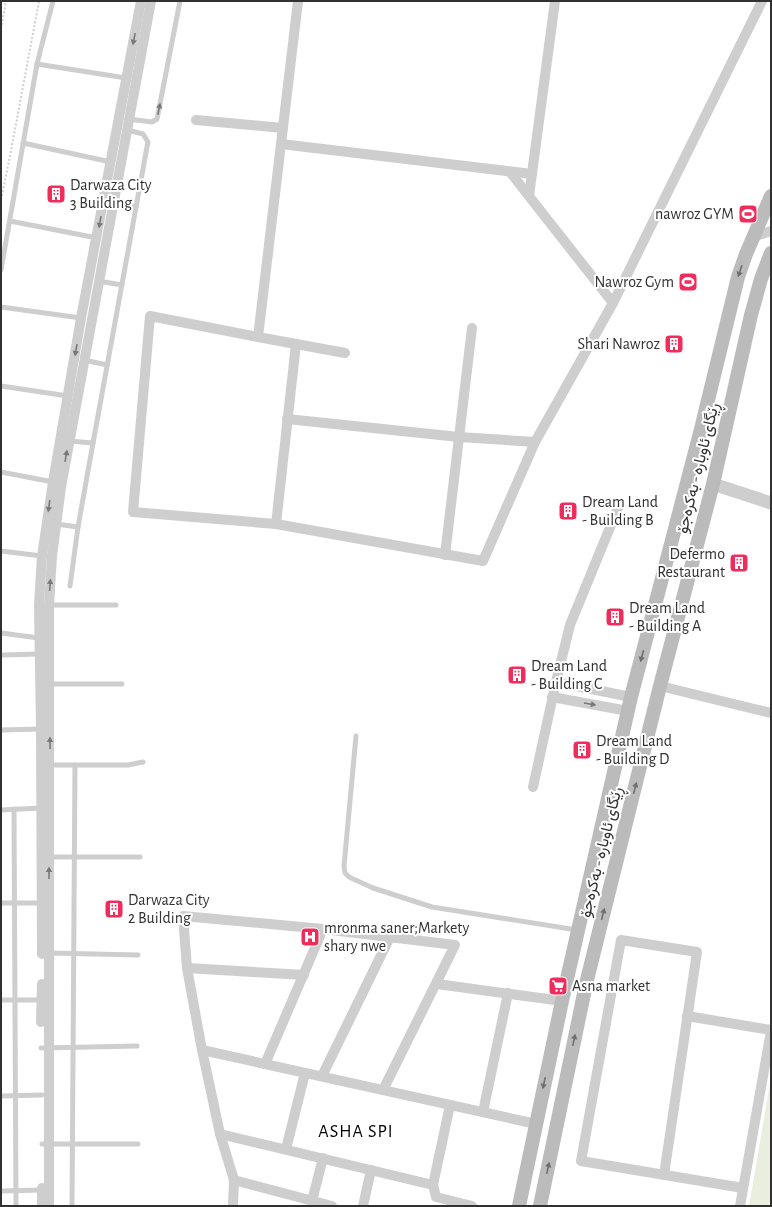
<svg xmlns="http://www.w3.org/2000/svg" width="772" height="1207" viewBox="0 0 772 1207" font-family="'Alegreya Sans',Vazirmatn,sans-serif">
<rect width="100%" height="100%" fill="#fff"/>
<path fill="#eaeedf" d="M771,1077V1197L769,1206H749Z"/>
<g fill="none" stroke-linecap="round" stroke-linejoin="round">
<g stroke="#cecece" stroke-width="2" stroke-dasharray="2 2" stroke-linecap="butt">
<path d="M1,29L6,1"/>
<path d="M1,200L10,156L39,1"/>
</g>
<g stroke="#cecece" stroke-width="5">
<path d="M37,64L126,78"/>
<path d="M129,119L152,122L157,119L180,1"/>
<path d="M23,143L111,162"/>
<path d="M114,203L136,207"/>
<path d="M10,221L97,238"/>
<path d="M1,270L37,64L53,1"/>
<path d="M98,281L122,285"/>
<path d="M1,307L81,318"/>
<path d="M84,360L107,365"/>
<path d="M1,386L68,396"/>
<path d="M69,441L93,443"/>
<path d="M1,472L53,482"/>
<path d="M56,524L78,527"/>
<path d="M1,551L42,556"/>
<path d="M70,586L78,527L93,443L147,147L148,142L143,134L127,130"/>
<path d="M48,605H116"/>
<path d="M1,633L39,638"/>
<path d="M1,655L39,654"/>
<path d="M50,684H122"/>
<path d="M1,730L41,729"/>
<path d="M356,736L344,866L345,873L349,877L373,888L432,907L577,930"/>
<path d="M49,765H128L143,762"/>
<path d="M14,809L16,1206"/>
<path d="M1,810L41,808"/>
<path d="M48,857H140"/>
<path d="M1,903H41"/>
<path d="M49,953L138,955"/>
<path d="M1,1000H41"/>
<path d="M41,1048L137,1046"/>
<path d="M1,1096L42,1095"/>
<path d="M42,1144H138"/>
<path d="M1,1191L42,1190"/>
<path d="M72,1206L75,765"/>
</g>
<g stroke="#cecece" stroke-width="10">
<path d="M298,1L258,337L345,353"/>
<path d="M196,120L283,128"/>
<path d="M281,144L532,174"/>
<path d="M510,172L613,303"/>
<path d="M529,196L555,1"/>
<path d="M753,237L771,231"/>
<path d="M258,337L150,316L133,512L276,524L483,561L535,442L613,303L762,1"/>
<path d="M287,419L459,437L535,442"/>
<path d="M276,524L296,344"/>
<path d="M445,555L472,328"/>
<path d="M556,682L631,697"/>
<path d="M660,686L771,713"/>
<path d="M552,697L628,711"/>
<path d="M533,787L556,682L570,625L620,503"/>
<path d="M42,954L41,729L39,605L42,556L53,482L81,318L141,1"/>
<path d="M187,968L304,975"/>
<path d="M437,984L562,1001"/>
<path d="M687,1016L771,1030"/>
<path d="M41,1022L42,984"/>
<path d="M202,1050L536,1124"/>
<path d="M265,1064L323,929"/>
<path d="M322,1076L390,937"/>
<path d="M483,1112L508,993"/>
<path d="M220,1134L433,1185L436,1197L472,1206"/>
<path d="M286,1149L305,1073"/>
<path d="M664,1175L697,952L621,940L581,1161L743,1188"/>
<path d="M234,1180L332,1206"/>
<path d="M433,1185L450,1105"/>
<path d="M312,1201L323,1158"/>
<path d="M42,1206V1188"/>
<path d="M49,1206V605L52,556L61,487L151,1"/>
<path d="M233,1206L234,1180L220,1134L202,1050L187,968L183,916L323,929L455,945L383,1090"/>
<path d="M363,1206L371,1170"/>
<path d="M740,1206L771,1031"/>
</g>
<path stroke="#cecece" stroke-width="13" d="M713,484L771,503"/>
<g stroke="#bbb" stroke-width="14">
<path d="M519,1206L562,1001L631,697L701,429L738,277L746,254L771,196"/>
<path d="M540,1206L586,984L660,686L713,484L751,315L761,279L771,253"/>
</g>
</g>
<defs><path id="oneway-solid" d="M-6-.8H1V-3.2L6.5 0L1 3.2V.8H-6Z"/></defs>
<g fill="#787878">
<use href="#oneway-solid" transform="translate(134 39) rotate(101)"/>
<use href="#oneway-solid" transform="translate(159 109) rotate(-79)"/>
<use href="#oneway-solid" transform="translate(100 222) rotate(100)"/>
<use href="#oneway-solid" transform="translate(76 350) rotate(100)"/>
<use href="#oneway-solid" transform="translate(66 456) rotate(-80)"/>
<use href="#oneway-solid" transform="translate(49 506) rotate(98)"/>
<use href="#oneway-solid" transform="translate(50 585) rotate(-86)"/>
<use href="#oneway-solid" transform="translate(590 704) rotate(10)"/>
<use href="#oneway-solid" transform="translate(50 743) rotate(-90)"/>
<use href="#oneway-solid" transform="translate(49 873) rotate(-90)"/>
</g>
<g fill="#6f6f6f">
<use href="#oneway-solid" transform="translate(740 271) rotate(109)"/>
<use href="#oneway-solid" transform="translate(642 656) rotate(105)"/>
<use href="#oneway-solid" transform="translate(635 788) rotate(-76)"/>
<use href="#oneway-solid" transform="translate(603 914) rotate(-76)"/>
<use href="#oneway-solid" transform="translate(574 1040) rotate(-78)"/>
<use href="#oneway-solid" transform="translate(544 1083) rotate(102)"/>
<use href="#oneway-solid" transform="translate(548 1168) rotate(-78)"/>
</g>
<defs>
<symbol id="building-square" viewBox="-11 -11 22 22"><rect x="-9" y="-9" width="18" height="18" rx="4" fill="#ef2d5c" stroke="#fff"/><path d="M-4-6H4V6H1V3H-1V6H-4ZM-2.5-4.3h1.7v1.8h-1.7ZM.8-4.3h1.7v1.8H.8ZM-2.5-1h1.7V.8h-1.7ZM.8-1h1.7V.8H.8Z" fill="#fff"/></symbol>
<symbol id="stadium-square" viewBox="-11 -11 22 22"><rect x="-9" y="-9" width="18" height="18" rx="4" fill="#ef2d5c" stroke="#fff"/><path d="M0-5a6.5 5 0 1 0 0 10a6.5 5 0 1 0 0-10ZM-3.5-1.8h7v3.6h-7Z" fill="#fff"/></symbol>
<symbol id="hospital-square" viewBox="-11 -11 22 22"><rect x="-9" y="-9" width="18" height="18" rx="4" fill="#ef2d5c" stroke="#fff"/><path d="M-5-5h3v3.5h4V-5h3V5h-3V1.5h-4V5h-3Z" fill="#fff"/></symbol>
<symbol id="supermarket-square" viewBox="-11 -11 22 22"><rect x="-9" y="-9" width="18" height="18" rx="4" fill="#ef2d5c" stroke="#fff"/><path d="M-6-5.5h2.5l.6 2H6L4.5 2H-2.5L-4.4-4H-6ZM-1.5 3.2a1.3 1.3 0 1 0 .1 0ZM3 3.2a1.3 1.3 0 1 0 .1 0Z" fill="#fff"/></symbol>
</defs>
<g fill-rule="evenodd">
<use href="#building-square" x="45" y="183" width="22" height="22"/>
<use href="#stadium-square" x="737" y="203" width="22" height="22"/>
<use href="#stadium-square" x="677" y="271" width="22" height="22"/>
<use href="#building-square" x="663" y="333" width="22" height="22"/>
<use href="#building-square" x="557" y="500" width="22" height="22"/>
<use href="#building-square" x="728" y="552" width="22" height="22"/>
<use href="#building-square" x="604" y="606" width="22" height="22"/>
<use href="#building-square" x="506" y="664" width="22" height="22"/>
<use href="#building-square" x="571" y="739" width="22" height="22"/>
<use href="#building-square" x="103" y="898" width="22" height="22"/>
<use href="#hospital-square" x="299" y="926" width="22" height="22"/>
<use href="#supermarket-square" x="547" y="975" width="22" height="22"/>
</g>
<g text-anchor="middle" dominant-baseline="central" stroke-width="4" stroke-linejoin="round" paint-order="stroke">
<g font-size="16" fill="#313131" stroke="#fff" text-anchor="start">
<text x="70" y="185">Darwaza City<tspan x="70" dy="18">3 Building</tspan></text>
<text x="734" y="214" text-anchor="end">nawroz GYM</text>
<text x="674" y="282" text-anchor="end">Nawroz Gym</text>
<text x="660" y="344" text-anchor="end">Shari Nawroz</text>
<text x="582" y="502">Dream Land<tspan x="582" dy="18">- Building B</tspan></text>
<text x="725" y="554" text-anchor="end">Defermo<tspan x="725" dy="18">Restaurant</tspan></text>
<text x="629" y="608">Dream Land<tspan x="629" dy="18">- Building A</tspan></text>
<text x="531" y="666">Dream Land<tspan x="531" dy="18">- Building C</tspan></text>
<text x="596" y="741">Dream Land<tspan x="596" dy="18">- Building D</tspan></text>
<text x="128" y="900">Darwaza City<tspan x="128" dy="18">2 Building</tspan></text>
<text x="324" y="928">mronma saner;Markety<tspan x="324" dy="18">shary nwe</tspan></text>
<text x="572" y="986">Asna market</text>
</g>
<g font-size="16" fill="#313131" stroke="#fff">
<text transform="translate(698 468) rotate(-76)">ڕێگای ئاوبارە - بەکرەجۆ</text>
<text transform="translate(601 852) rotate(-76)">ڕێگای ئاوبارە - بەکرەجۆ</text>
</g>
<g font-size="18" letter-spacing="1" fill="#000" stroke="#fff">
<text x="356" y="1132">ASHA SPI</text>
</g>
</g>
<rect width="772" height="1207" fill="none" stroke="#313131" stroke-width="4"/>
</svg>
